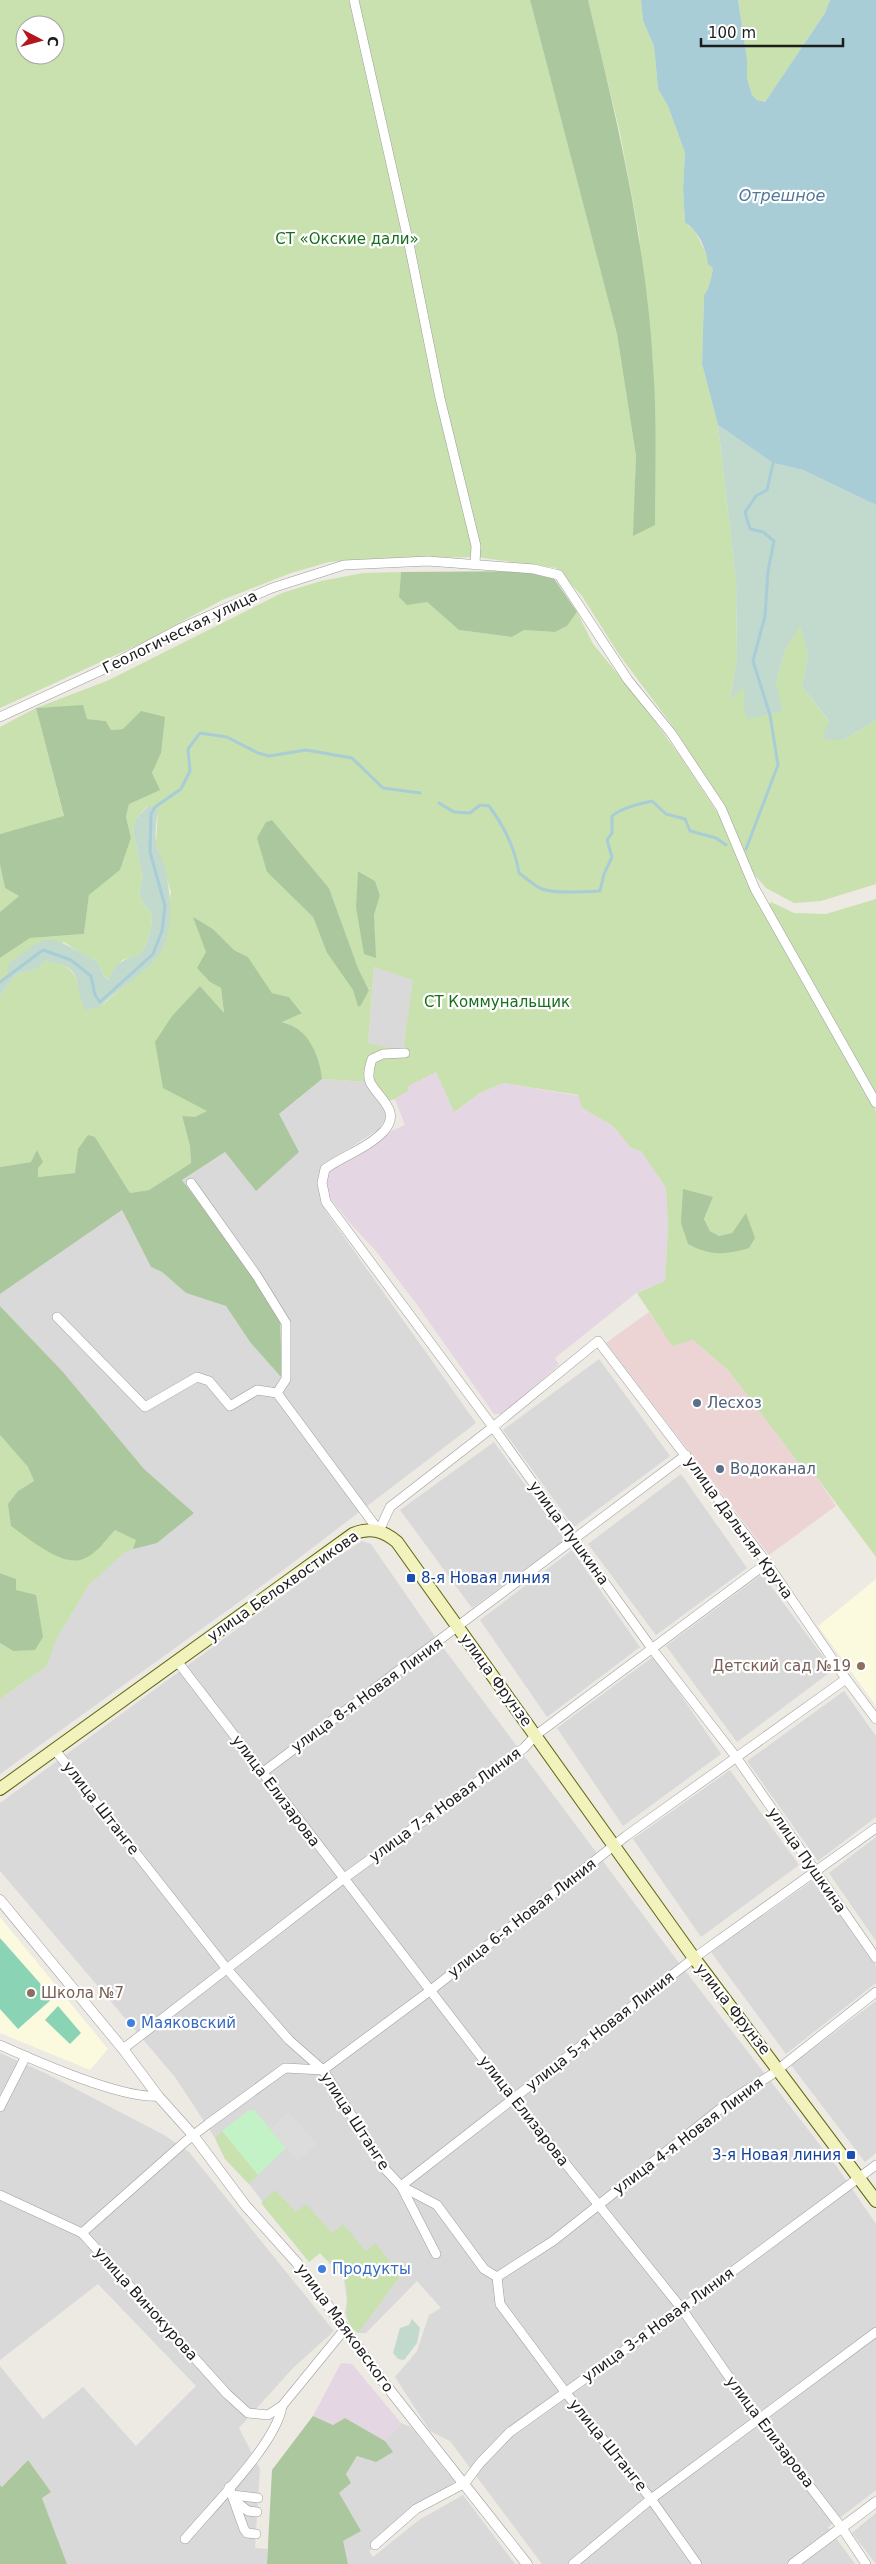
<svg xmlns="http://www.w3.org/2000/svg" width="876" height="2564" viewBox="0 0 876 2564" font-family="'DejaVu Sans',sans-serif">
<rect width="100%" height="100%" fill="#ede9e3"/>
<g fill="#dad9da">
<path d="M374,967L414,980L403,1051L368,1044Z"/>
<path d="M322,1079L367,1082L386,1110L385,1120L379,1129L327,1163L318,1179L325,1210L476,1423L282,1571L0,1774V1699L47,1666L57,1638L89,1585L125,1551L194,1513L144,1469L63,1372L0,1306V1294L122,1210L151,1267L162,1272L186,1293L226,1306L250,1342L246,1266L182,1180L225,1152L256,1190L279,1114Z"/>
<path d="M599,1359L670,1456L574,1527L503,1430Z"/>
<path d="M494,1442L565,1540L472,1608L400,1510Z"/>
<path d="M681,1474L747,1568L656,1635L588,1544Z"/>
<path d="M362,1541L371,1544L436,1638L673,1955L837,2167L876,2224V2490L828,2527L855,2564H542L450,2441L430,2431L395,2377L417,2351L429,2315L441,2308L417,2281L366,2333H358L351,2328L345,2314L347,2301L344,2279L320,2253L309,2262L249,2184L225,2159L215,2138L175,2077L0,1871V1803L326,1564Z"/>
<path d="M572,1550L640,1647L547,1717L480,1620Z"/>
<path d="M762,1574L833,1670L737,1742L666,1646Z"/>
<path d="M654,1656L721,1754L623,1826L557,1728Z"/>
<path d="M844,1691L876,1736V1817L818,1861L747,1761Z"/>
<path d="M730,1770L799,1865L701,1937L633,1839Z"/>
<path d="M876,1837V1941L829,1873Z"/>
<path d="M815,1879L876,1965V1983L786,2054L711,1952Z"/>
<path d="M876,2001V2153L865,2162L791,2065Z"/>
<path d="M0,2053L47,2074L164,2135L189,2152L334,2331L293,2368L239,2428L260,2469L255,2548L267,2549V2564H67L42,2498L51,2492L28,2460L2,2487L0,2485V2366L43,2419L83,2387L136,2446L196,2386L98,2284L0,2360Z"/>
<path d="M401,2423L411,2427L455,2482L386,2535L369,2551L373,2557L419,2520L463,2495L515,2564H348L342,2541L339,2493L351,2483L346,2474L357,2456L376,2461L392,2452L385,2441Z"/>
<path d="M876,2513V2564L852,2533Z"/>
</g>
<path fill="#ecd4d4" d="M649,1312L672,1345L693,1340L728,1370L804,1470L809,1466L836,1506L769,1555L606,1343Z"/>
<g fill="#e5d6e3">
<path d="M436,1072L454,1112L480,1093L503,1083L579,1096L582,1108L613,1126L631,1148L641,1151L666,1188L668,1228L665,1281L636,1293L555,1358L559,1365L503,1414H494L415,1302L376,1251L349,1222L328,1195L325,1184L329,1168L380,1136L405,1125L395,1099L408,1090L407,1087Z"/>
<path d="M341,2363L352,2364L401,2423L385,2441L345,2418L333,2425L313,2416Z"/>
</g>
<g fill="#fbfade">
<path d="M876,1579V1706L818,1626Z"/>
<path d="M0,1917L108,2049L90,2070L0,2033Z"/>
</g>
<g fill="#c9e1ae" fill-rule="evenodd">
<path d="M0,0H530L617,334L636,456L634,536L653,365L639,234L620,133L588,0H641L643,21L654,46L658,89L668,106L685,153L683,189L685,223L695,231L713,268C712,276 709,290 704,295L702,364L718,425L736,580L737,659L730,699L744,686V709L776,682L785,650L800,625L808,654L802,686L843,740L876,720V884L821,901L794,903L766,888L752,872L725,809L674,728L618,653L582,596L556,568L476,557L368,559L329,562L291,573L222,600L142,643L0,708ZM25,25H55V55H25Z"/>
<path d="M738,0H830L825,13L765,102L757,100L752,95L747,78V59Z"/>
<path d="M401,572L399,596L427,602L459,630L512,637L524,630L555,632L567,626L577,612L593,644L640,701L680,756L719,815L757,898L876,1111V1557L809,1467L804,1470L728,1370L693,1340L672,1346L637,1293L665,1281L668,1228L666,1188L641,1151L631,1148L613,1126L582,1108L578,1095L503,1083L480,1093L454,1112L436,1072L407,1087L409,1090L395,1099L382,1103L367,1082L322,1079L321,1073L300,1031L282,1021L302,1012L289,997L272,993L248,957L234,950L213,929L194,918L207,952L210,982L221,988L224,1014L200,986L208,1111L195,1117H182L190,1146L191,1163L149,1190L130,1193L95,1137L78,1149L76,1173L37,1177L38,1168L31,1162L0,1167V996L16,974L39,968L44,961C76,965 77,976 82,1004L100,1007L155,959L171,892L156,844L158,812L147,806L136,818L133,830L143,878L139,892L144,905L152,913C152,930 149,941 140,955L122,960L110,980L104,976L97,961L80,953L64,942L7,976L0,982V958L30,938L84,934L89,895L120,870L131,838L126,817L129,804L152,773L161,753L123,729L111,730L106,721L87,719L59,707L36,708L64,817L0,834V727L36,708L109,680L282,593L321,581L363,573ZM272,820L329,888L358,968L369,989L358,1007L353,990L327,953L313,917L267,872L266,822ZM359,871L375,881L380,894L374,915L375,958L356,907ZM374,967L413,980L403,1051L368,1043ZM713,1197L704,1219L710,1231L719,1236L732,1233L746,1214L732,1253L681,1223Z"/>
<path d="M0,865L5,888L19,896L0,912Z"/>
<path d="M876,899V1098L768,906L771,902L794,913L826,914Z"/>
<path d="M0,1435L28,1467L34,1481L18,1491L67,1560C89,1560 102,1546 115,1530L137,1540L133,1549L125,1552L89,1585L57,1638L47,1666L0,1699V1643L13,1651L16,1579L0,1573Z"/>
<path d="M222,2131L258,2175L249,2184L225,2159L215,2138Z"/>
<path d="M275,2190L296,2212L306,2204L332,2233L343,2224L366,2251L375,2243L401,2275L358,2333C338,2319 353,2298 344,2279C339,2270 327,2261 320,2253L309,2262L261,2203Z"/>
</g>
<g fill="#abc79d">
<path d="M530,0H588C617,120 646,241 653,365C657,418 655,472 655,525L633,536L636,456L617,334Z"/>
<path d="M526,571L553,577L577,612L567,626L555,632L524,630L512,637L459,630L427,602L407,605L399,597L401,572Z"/>
<path d="M83,705L87,719L106,721L111,730L123,729L141,711L165,717L161,753L152,773L160,790L129,804L126,817L131,838L120,870L89,895L84,934L30,938L0,958V912L19,896L5,888L0,865V834L64,816L36,708Z"/>
<path d="M272,820L329,888L358,968L369,990L361,1005L358,1007L353,990L327,953L313,917L267,872L257,838L266,822Z"/>
<path d="M358,871L375,881L380,895L374,915L376,958L364,954L356,907Z"/>
<path d="M193,917L213,929L234,950L248,957L272,993L289,997L302,1013L282,1022C288,1024 296,1027 300,1031C313,1041 321,1064 322,1079L279,1114L299,1152L256,1191L225,1152L182,1180L246,1266L280,1321L282,1378L250,1342L226,1306L186,1293L162,1272L151,1267L122,1210L0,1294V1167L31,1162L37,1150L43,1162L38,1168V1177L75,1173L78,1149L88,1135L95,1137L130,1193L149,1190L191,1163L190,1146L182,1116L195,1117L207,1111L163,1088L155,1042L172,1016L200,986L224,1013L221,988L210,982L197,968L206,952Z"/>
<path d="M683,1189L713,1197L704,1219L710,1231L719,1236L732,1233L746,1213L755,1238L749,1248C726,1255 710,1256 688,1244L681,1223Z"/>
<path d="M0,1306L63,1372L144,1469L194,1513L157,1543L133,1549L136,1540L115,1530C106,1540 94,1557 80,1560C59,1565 27,1537 11,1526L8,1504L18,1491L34,1481L28,1467L0,1435Z"/>
<path d="M0,1573L16,1579V1590L36,1595L43,1637L35,1650L13,1651L0,1643Z"/>
<path d="M313,2416L333,2425L345,2418L385,2441L393,2452L376,2462L357,2456L346,2474L351,2483L339,2493L361,2531L343,2541L348,2564H267L272,2470Z"/>
<path d="M28,2460L51,2492L42,2498L67,2564H0V2485L2,2487Z"/>
</g>
<g fill="#c2d9ce">
<path d="M718,425L773,463L803,470L876,505V720L843,740L822,739L829,721L802,686L808,654L800,626L785,650L776,682L782,711L748,719L744,709V687L730,700L737,659L736,580Z"/>
<path d="M148,806L155,807L158,812C156,822 155,832 156,842C157,852 163,859 165,868C171,896 176,935 155,960C140,976 116,990 100,1007L85,1010C72,981 87,967 44,961L39,968L16,974L0,996V982L7,976L9,964C56,926 49,939 97,961L104,976L109,980C115,963 123,959 140,955C149,941 152,930 152,913L144,905L139,892L143,878L133,830L136,818Z"/>
<path d="M412,2319L420,2328L417,2343L404,2360L398,2359L393,2353L400,2328L409,2325Z"/>
</g>
<path fill="#c4f2c7" d="M249,2110L255,2111L286,2148L258,2175L222,2131Z"/>
<g fill="#8ad3b4">
<path d="M0,1938L53,1998L18,2029L0,2009Z"/>
<path d="M58,2006L81,2033L70,2044L45,2020Z"/>
</g>
<path fill="#dcdcdc" d="M289,2112L317,2144L298,2161L270,2129Z"/>
<path fill="#a8cdd6" d="M641,0H738L747,59V78L752,95L757,100L765,102L825,13L830,0H876V505L803,470L773,463L718,425L702,364L704,295C709,290 712,275 713,268L708,264C707,251 698,229 685,223L683,189L685,153L668,106L658,89L654,46L643,21Z"/>
<g fill="none" stroke-linecap="round" stroke-linejoin="round">
<g stroke="#a8cdd6" stroke-width="3">
<path d="M439,803L454,812L470,813L480,805L489,806C504,826 515,848 519,873C526,878 533,885 542,889C555,894 584,892 600,891L604,874L612,857L607,840L612,833V816C621,808 639,804 652,801L666,814L685,819L690,831L716,838L726,845"/>
<path d="M746,849L778,765L770,715L753,661L765,616L768,571L774,541L763,532L750,529L745,512L756,496L767,490L773,463"/>
<path d="M0,982L43,950L71,960L91,976L95,995L100,1002L153,954L162,931L165,906L150,852L151,814L155,807L181,789L190,771L188,749L200,733L227,737L258,753L269,756L306,750L352,758L383,788L420,793"/>
</g>
<defs>
<g id="minor">
<path d="M354,0L409,244L440,398L476,546L475,563"/>
<path d="M0,717L100,671L181,628L272,588L344,565L428,561L534,569L559,575L628,680L671,733L721,808L755,889L876,1103"/>
<path d="M405,1053L383,1054L372,1059C370,1066 367,1074 370,1082C378,1098 402,1111 384,1131C368,1148 343,1156 325,1169L322,1183L326,1202L493,1427L653,1650L736,1757L876,1958"/>
<path d="M191,1183L257,1276L286,1323V1379L277,1393"/>
<path d="M57,1317L145,1407L197,1377L209,1381L230,1406L257,1390L277,1393L379,1531"/>
<path d="M379,1531L390,1507L493,1427L598,1341L767,1563L846,1679L876,1719"/>
<path d="M177,1661L513,2098L682,2309L758,2419L842,2528L866,2564"/>
<path d="M55,1750L227,1969L289,2040L323,2070L386,2170L401,2186L437,2205L484,2269L497,2277L500,2304L566,2393L651,2499L697,2564"/>
<path d="M262,1773L686,1455"/>
<path d="M0,2045C36,2061 121,2099 158,2096"/>
<path d="M123,2049L343,1879L524,1748L536,1735L767,1563"/>
<path d="M0,2107L26,2056"/>
<path d="M0,2195L82,2233L227,2394L248,2413L268,2415L282,2406L344,2330"/>
<path d="M82,2233L186,2141L208,2124L285,2068L323,2070L431,1990L626,1836L846,1679"/>
<path d="M436,2254L401,2186L694,1958L876,1828"/>
<path d="M497,2277L553,2241L734,2098L771,2075L876,1992"/>
<path d="M229,2487L244,2529L247,2533L256,2534"/>
<path d="M232,2495L258,2498"/>
<path d="M234,2500L248,2511L257,2512"/>
<path d="M185,2539C211,2508 277,2443 282,2406"/>
<path d="M375,2545L416,2509L465,2483L480,2463L510,2432L682,2309L876,2165"/>
<path d="M573,2564L651,2499L876,2332"/>
</g>
<g id="tertiary">
<path d="M0,1900L123,2049L158,2096L193,2135L245,2205L297,2263L385,2384L527,2564"/>
<path d="M793,2564L876,2502"/>
</g>
<path id="secondary" d="M0,1789L353,1534C370,1527 383,1530 397,1542L694,1958L876,2201"/>
</defs>
<use href="#minor" stroke="#9d9d9d" stroke-width="10"/>
<use href="#tertiary" stroke="#9d9d9d" stroke-width="11"/>
<use href="#secondary" stroke="#606611" stroke-width="14"/>
<use href="#minor" stroke="#fff" stroke-width="9"/>
<use href="#tertiary" stroke="#fff" stroke-width="10"/>
<use href="#secondary" stroke="#f1f2bc" stroke-width="12"/>
</g>
<g fill="#5c6f8a" stroke="#fff" stroke-width="2">
<circle cx="697" cy="1403" r="5"/>
<circle cx="720" cy="1469" r="5"/>
</g>
<g fill="#1a4fb4" stroke="#fff" stroke-width="2">
<rect x="406" y="1573" width="10" height="10" rx="2.5"/>
<rect x="846" y="2150" width="10" height="10" rx="2.5"/>
</g>
<g fill="#8d6e63" stroke="#fff" stroke-width="2">
<circle cx="861" cy="1666" r="5"/>
<circle cx="31" cy="1993" r="5"/>
</g>
<g fill="#3f7fe0" stroke="#fff" stroke-width="2">
<circle cx="131" cy="2023" r="5"/>
<circle cx="322" cy="2269" r="5"/>
</g>
<g text-anchor="middle" dominant-baseline="central" stroke-width="4.5" stroke-linejoin="round" paint-order="stroke">
<g font-size="15" fill="#176e1c" stroke="#fff">
<text x="347" y="239">СТ «Окские дали»</text>
<text x="497" y="1002">СТ Коммунальщик</text>
</g>
<g font-size="15" fill="#1c1c1c" stroke="#fff">
<text transform="translate(180 632) rotate(-26)">Геологическая улица</text>
<text transform="translate(739 1528) rotate(54)">улица Дальняя Круча</text>
<text transform="translate(569 1533) rotate(54)">улица Пушкина</text>
<text transform="translate(283 1586) rotate(-35)">улица Белохвостикова</text>
<text transform="translate(496 1680) rotate(54)">улица Фрунзе</text>
<text transform="translate(367 1695) rotate(-36)">улица 8-я Новая Линия</text>
<text transform="translate(276 1791) rotate(53)">улица Елизарова</text>
<text transform="translate(445 1805) rotate(-36)">улица 7-я Новая Линия</text>
<text transform="translate(101 1808) rotate(52)">улица Штанге</text>
<text transform="translate(807 1860) rotate(55)">улица Пушкина</text>
<text transform="translate(522 1918) rotate(-38)">улица 6-я Новая Линия</text>
<text transform="translate(733 2009) rotate(52)">улица Фрунзе</text>
<text transform="translate(600 2031) rotate(-38)">улица 5-я Новая Линия</text>
<text transform="translate(524 2111) rotate(52)">улица Елизарова</text>
<text transform="translate(355 2121) rotate(57)">улица Штанге</text>
<text transform="translate(688 2136) rotate(-37)">улица 4-я Новая Линия</text>
<text transform="translate(146 2304) rotate(48)">улица Винокурова</text>
<text transform="translate(658 2325) rotate(-36)">улица 3-я Новая Линия</text>
<text transform="translate(345 2328) rotate(54)">улица Маяковского</text>
<text transform="translate(770 2432) rotate(53)">улица Елизарова</text>
<text transform="translate(608 2445) rotate(51)">улица Штанге</text>
</g>
<g font-size="15" fill="#4e5e75" stroke="#fff" text-anchor="start">
<text x="707" y="1403">Лесхоз</text>
<text x="730" y="1469">Водоканал</text>
</g>
<g font-size="15" fill="#164399" stroke="#fff" text-anchor="start">
<text x="421" y="1578">8-я Новая линия</text>
<text x="841" y="2155" text-anchor="end">3-я Новая линия</text>
</g>
<g font-size="15" fill="#785e54" stroke="#fff" text-anchor="end">
<text x="851" y="1666">Детский сад №19</text>
<text x="41" y="1993" text-anchor="start">Школа №7</text>
</g>
<g font-size="15" fill="#366cbe" stroke="#fff" text-anchor="start">
<text x="141" y="2023">Маяковский</text>
<text x="332" y="2269">Продукты</text>
</g>
<g font-size="16" font-style="italic" fill="#51789a" stroke="#fff">
<text x="782" y="195">Отрешное</text>
</g>
</g>
<g transform="translate(40 40) rotate(96)"><circle r="24" fill="#ffffff" stroke="#a4a4a4"/>
<path d="M0-4L9 19L0 12L-9 19Z" fill="#b3161c"/>
<text y="-8" font-size="14" font-weight="bold" text-anchor="middle" fill="#1c1c1c">С</text>
</g>
<path d="M701 38v8h142v-8" fill="none" stroke="#1c1c1c" stroke-width="2.5"/>
<text x="708" y="38" font-size="15" fill="#1c1c1c" stroke="#ffffff" stroke-width="4" paint-order="stroke">100 m</text>
</svg>
